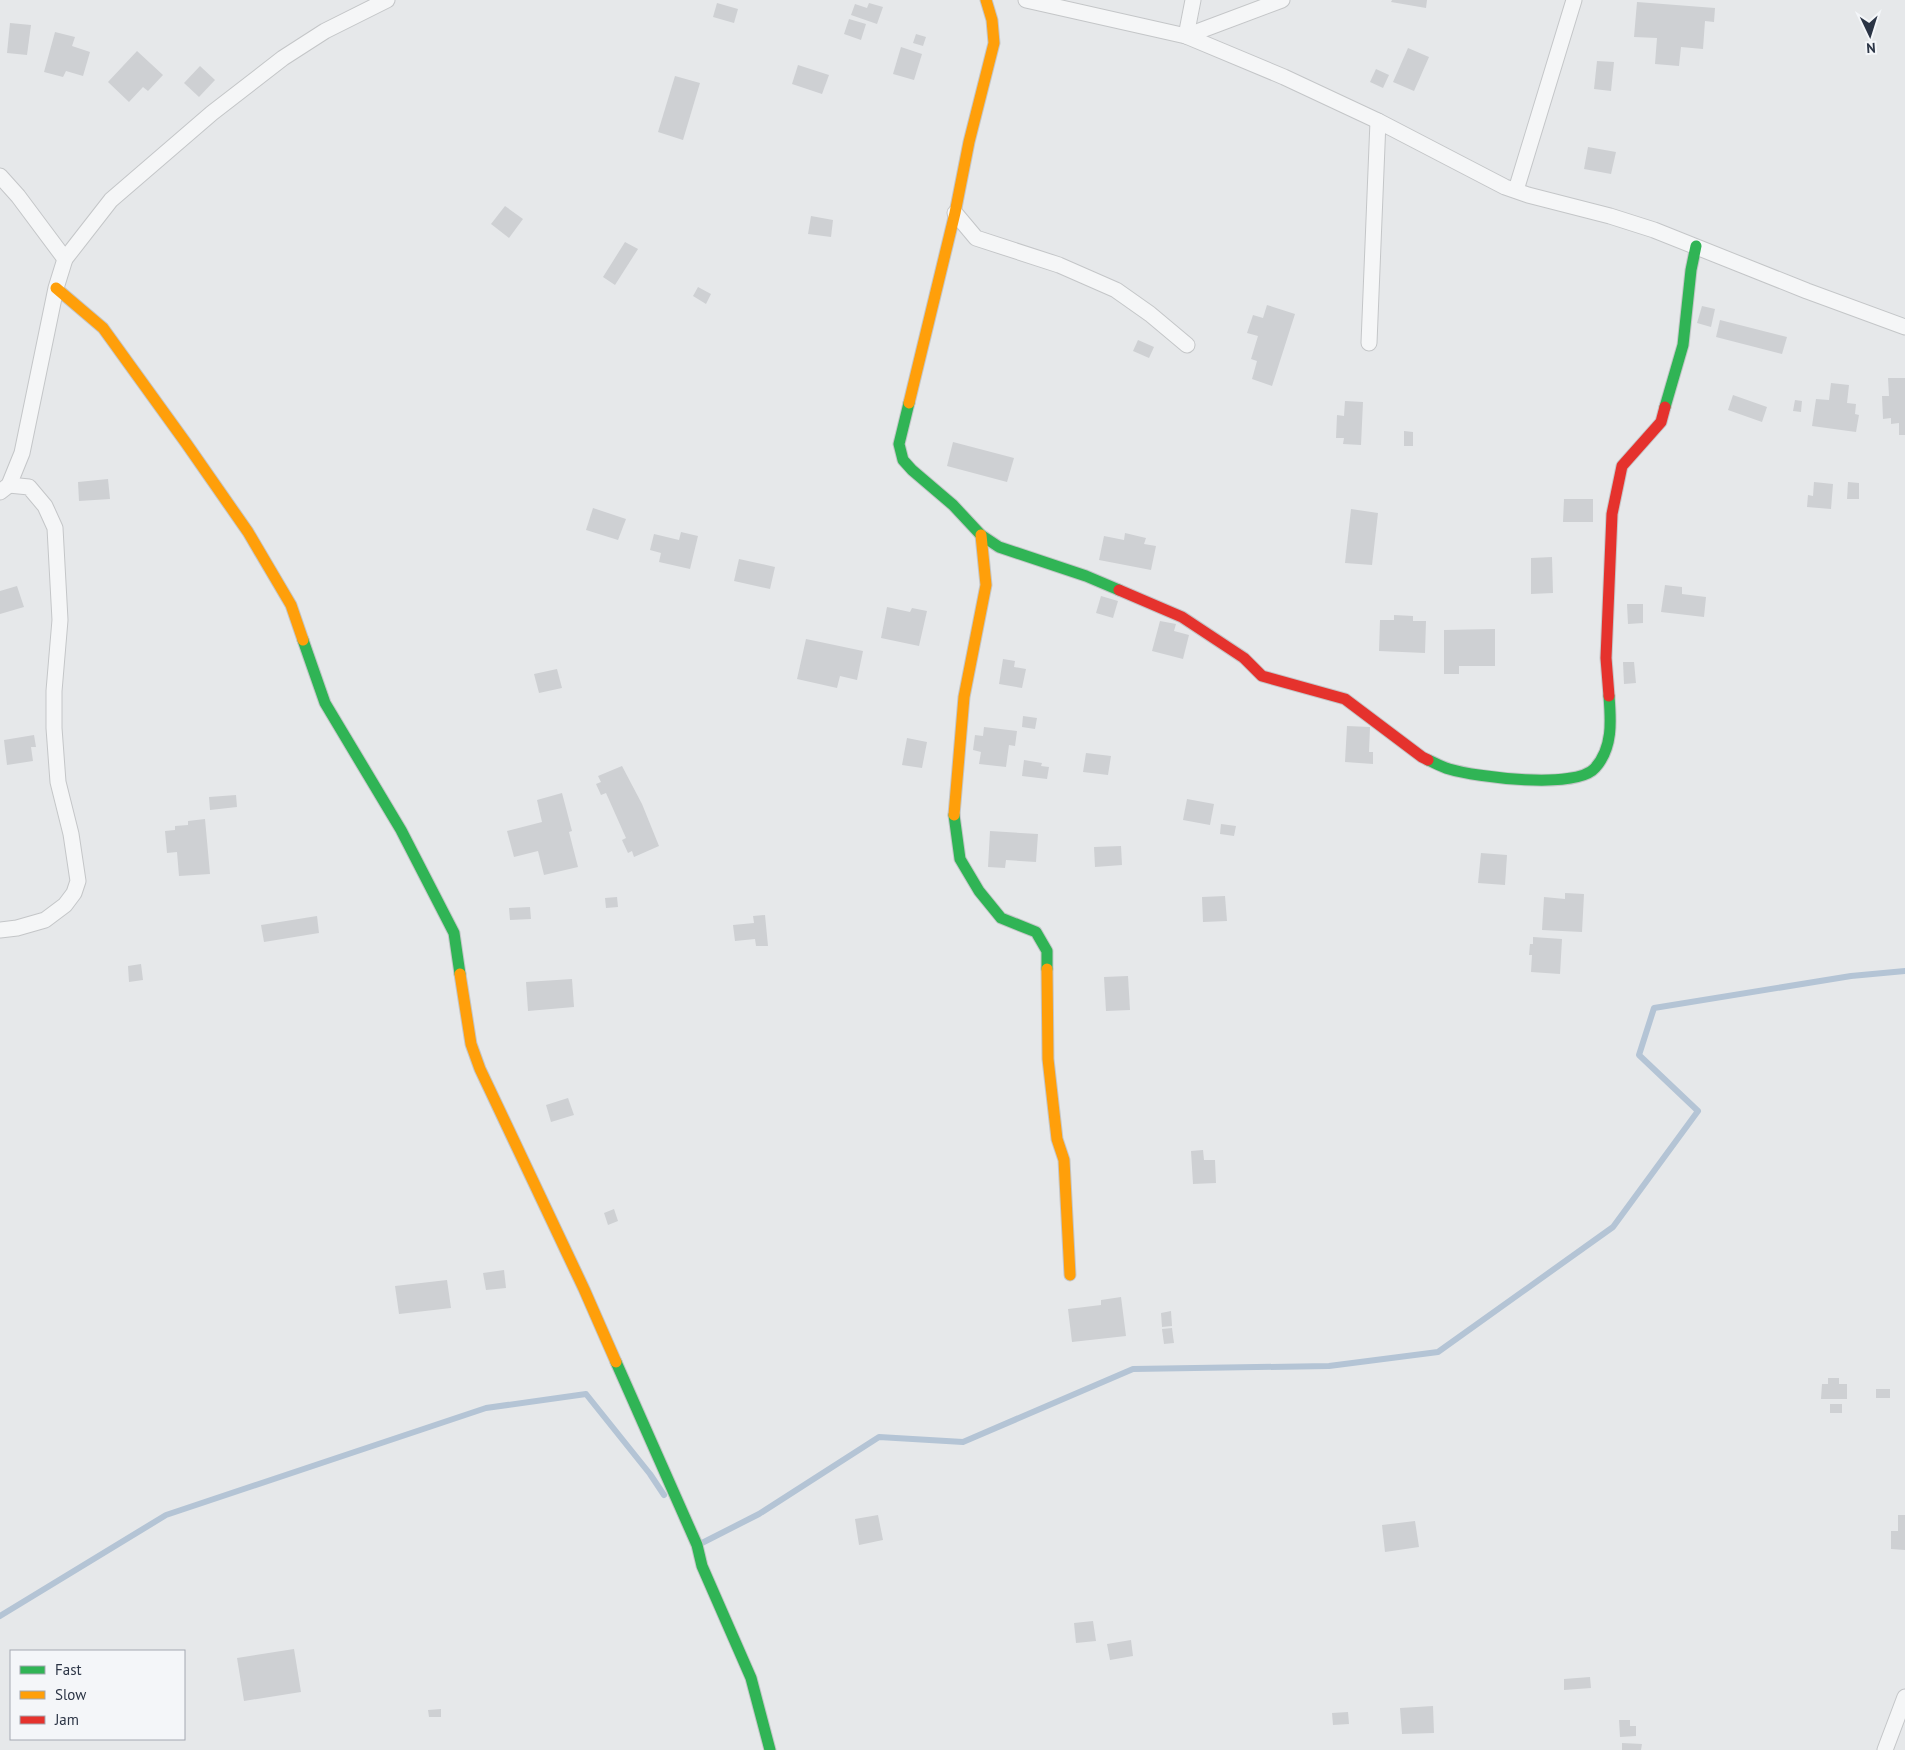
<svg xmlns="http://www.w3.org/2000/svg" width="1905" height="1750" viewBox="0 0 1905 1750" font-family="'PT Sans',sans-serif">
<rect width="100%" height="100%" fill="#e6e8ea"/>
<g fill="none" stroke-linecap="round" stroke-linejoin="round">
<g stroke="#b4c4d5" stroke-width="6">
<path d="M700,1544L759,1514L879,1437L963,1442L1133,1369L1329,1366L1438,1352L1613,1227L1698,1111L1639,1055L1654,1008L1851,976L1905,971"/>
<path d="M0,1616L166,1515L486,1408L586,1394L650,1474L664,1495"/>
</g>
</g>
<g fill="#ced0d3">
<path d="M1392,0H1427L1426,8L1391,2Z"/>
<path d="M1637,2L1715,8L1714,22L1705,21L1703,49L1681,47L1679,66L1655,64L1657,38L1634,37Z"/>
<path d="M717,3L738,9L734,23L713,17Z"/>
<path d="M869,3L883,7L877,24L851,15L855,4L867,8Z"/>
<path d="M849,19L866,24L861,40L844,34Z"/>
<path d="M10,23L31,25L27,55L7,53Z"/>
<path d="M55,32L75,37L72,46L90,52L83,76L66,71L63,77L44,72Z"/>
<path d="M916,34L926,37L923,46L913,43Z"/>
<path d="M901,47L922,54L914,80L893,74Z"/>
<path d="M1408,48L1429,57L1414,91L1393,82Z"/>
<path d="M137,51L163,75L148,91L143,87L129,102L108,82Z"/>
<path d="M1597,61L1614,62L1611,91L1594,89Z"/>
<path d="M798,65L829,75L822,94L792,84Z"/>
<path d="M200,66L215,80L199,97L184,83Z"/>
<path d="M1376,69L1389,75L1383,88L1370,82Z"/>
<path d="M675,76L700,83L683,140L658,132Z"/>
<path d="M1588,147L1616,152L1611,174L1584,169Z"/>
<path d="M505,206L523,219L509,238L491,224Z"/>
<path d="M811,216L833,220L831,237L808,234Z"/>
<path d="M625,242L638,249L615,285L603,277Z"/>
<path d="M698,287L711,294L706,304L693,296Z"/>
<path d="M1267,305L1295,314L1272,386L1252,379L1257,361L1251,359L1258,336L1247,333L1253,315L1263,318Z"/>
<path d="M1702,306L1715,309L1711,327L1697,323Z"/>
<path d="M1720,320L1787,337L1782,354L1716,337Z"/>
<path d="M1138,340L1154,347L1149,358L1133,351Z"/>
<path d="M1888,378H1905V435H1899V423L1891,424V418L1883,419L1882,396H1889Z"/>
<path d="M1831,383L1849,385L1847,403L1856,404L1855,414L1859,415L1856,432L1812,426L1816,399L1829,400Z"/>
<path d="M1733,395L1767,407L1762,422L1728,410Z"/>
<path d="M1795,400L1802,401L1801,412L1793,411Z"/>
<path d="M1345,401L1363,402L1361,445L1343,444L1344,438H1336L1337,415L1344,416Z"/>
<path d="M1404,431L1413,432V446H1404Z"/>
<path d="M953,442L1014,458L1007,482L947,466Z"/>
<path d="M108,479L110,499L79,501L78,482Z"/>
<path d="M1814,482L1833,484L1831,509L1807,507L1808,495L1813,496Z"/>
<path d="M1848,482L1859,483V499H1847Z"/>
<path d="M1564,499H1593V522H1563Z"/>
<path d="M593,508L626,519L618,540L586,530Z"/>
<path d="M1351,509L1378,513L1372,565L1345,563Z"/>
<path d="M681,532L698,536L690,569L659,562L661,553L650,550L654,534L679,540Z"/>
<path d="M1125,533L1146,538L1144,544L1156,546L1151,570L1099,560L1104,536L1124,540Z"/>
<path d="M1552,557L1553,593L1531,594V558Z"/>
<path d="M739,559L775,567L770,589L734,581Z"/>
<path d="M1665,585L1682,587V594L1706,597L1704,617L1661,612Z"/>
<path d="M17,586L24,607L0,614V591Z"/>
<path d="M1101,596L1118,601L1113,618L1096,613Z"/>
<path d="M1627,604H1643V623L1628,624Z"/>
<path d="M887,607L910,612L912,608L927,611L919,646L881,638Z"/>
<path d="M1394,615L1413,616V621H1426L1425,653L1379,651L1380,620H1394Z"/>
<path d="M1160,621L1176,624L1174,631L1189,635L1183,659L1152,651Z"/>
<path d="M1495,629V666H1459V674H1444V630Z"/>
<path d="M806,639L863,651L857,680L840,676L837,688L797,679Z"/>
<path d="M1003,659L1015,661L1014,667L1026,669L1022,688L999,684Z"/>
<path d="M1623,662H1634L1636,683L1624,684Z"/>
<path d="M557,669L562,688L539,693L534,674Z"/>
<path d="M1023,716L1037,718L1035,729L1022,727Z"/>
<path d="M1347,726L1370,727L1369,752H1373V764L1345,762Z"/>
<path d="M984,727L1017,731L1015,746L1009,745L1006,767L979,764L981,752L973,750L975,735L983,736Z"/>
<path d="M34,735L36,747H31L33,761L7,765L4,740Z"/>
<path d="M907,738L927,742L922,768L902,765Z"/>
<path d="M1086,753L1111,756L1108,775L1083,772Z"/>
<path d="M1024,760L1042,763L1041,766L1049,767L1047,779L1022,776Z"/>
<path d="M622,766L642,804L659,846L634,857L632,851L628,853L622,840L626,838L606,793L601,795L596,784L601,782L598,776Z"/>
<path d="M562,793L572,831L569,832L578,867L544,875L538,851L514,857L507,831L542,822L537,800Z"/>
<path d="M236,795L237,807L210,810L209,797Z"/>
<path d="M1187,799L1214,804L1210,825L1183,820Z"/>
<path d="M205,819L210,874L179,876L177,852L167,853L165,831L175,830V826L188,825V821Z"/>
<path d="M1221,824L1236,826L1234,836L1220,834Z"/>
<path d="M990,831L1038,834L1036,862L1006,860L1005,868L988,867Z"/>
<path d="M1121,846L1122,865L1095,867L1094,847Z"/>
<path d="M1481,853L1507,855L1505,885L1478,883Z"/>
<path d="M1565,893L1584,894L1582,932L1542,930L1544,897L1565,899Z"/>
<path d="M1225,896L1227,921L1203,922L1202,897Z"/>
<path d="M617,897L618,907L606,908L605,898Z"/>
<path d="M530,907L531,919L510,920L509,908Z"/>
<path d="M765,915L768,946H756L755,939L735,941L733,925L754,923L753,916Z"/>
<path d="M317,916L319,933L264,942L261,925Z"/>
<path d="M1533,937L1562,939L1560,974L1531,972L1532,955H1529L1530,944H1533Z"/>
<path d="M141,964L143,980L129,982L128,966Z"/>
<path d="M1128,976L1130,1010L1106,1011L1104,977Z"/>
<path d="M572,979L574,1007L528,1011L526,982Z"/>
<path d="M568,1098L574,1115L551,1122L546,1105Z"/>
<path d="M1203,1150L1204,1160H1215L1216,1183L1193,1184L1191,1151Z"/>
<path d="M614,1209L618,1221L608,1225L604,1213Z"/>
<path d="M504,1270L506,1288L486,1290L483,1273Z"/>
<path d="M447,1280L451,1308L399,1314L395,1286Z"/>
<path d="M1121,1297L1126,1336L1072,1342L1068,1309L1101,1305V1300Z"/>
<path d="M1171,1311L1172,1326L1162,1327L1161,1313Z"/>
<path d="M1172,1328L1174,1343L1164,1344L1162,1329Z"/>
<path d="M1828,1378H1839V1384H1847V1399H1821L1822,1384H1828Z"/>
<rect x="1876" y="1389" width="14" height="9"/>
<rect x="1830" y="1404" width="12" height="9"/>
<path d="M878,1515L883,1540L859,1545L855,1519Z"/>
<path d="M1898,1515H1905V1550L1891,1549V1531H1898Z"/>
<path d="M1415,1521L1419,1547L1385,1552L1382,1525Z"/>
<path d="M1093,1621L1096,1641L1076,1643L1074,1623Z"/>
<path d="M1131,1640L1133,1656L1110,1660L1107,1644Z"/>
<path d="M294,1649L301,1692L244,1701L237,1658Z"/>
<path d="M1590,1677L1591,1688L1564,1690V1679Z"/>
<path d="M1433,1706L1434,1733L1402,1734L1400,1708Z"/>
<path d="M441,1709V1717H429L428,1710Z"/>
<path d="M1348,1712L1349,1724L1333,1725L1332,1713Z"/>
<path d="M1619,1720H1630V1726H1636V1736L1620,1737Z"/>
<path d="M1622,1743L1642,1744L1641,1750H1622Z"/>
</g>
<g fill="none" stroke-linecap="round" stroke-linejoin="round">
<defs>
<g id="street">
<path d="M1026,0L1186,36L1284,77L1378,121L1505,187L1528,195L1610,216L1654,230L1807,291L1905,327"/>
<path d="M1186,36L1282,0"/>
<path d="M1186,36L1193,0"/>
<path d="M0,176L18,196L65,259"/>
<path d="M1516,190L1574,0"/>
<path d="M955,213L976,238L1059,265L1116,290L1150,314L1187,345"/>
<path d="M1369,343L1378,121"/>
<path d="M0,492L9,485L22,453L56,288L65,259L111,200L212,113L283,58L325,31L387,0"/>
<path d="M0,930L17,928L45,920L65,905L74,893L78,881L71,834L58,782L54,728V691L60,620L55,528L45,506L29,487L9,485"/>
<path d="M1885,1750L1905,1697"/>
</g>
<g id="fast">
<path d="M909,403L899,444L903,460L912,470L953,505L981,535L999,547L1086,576L1119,590"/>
<path d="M1665,407L1683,345L1691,270L1696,246"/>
<path d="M303,640L325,703L401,830L454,933L460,974"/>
<path d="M1428,760C1435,763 1442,767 1449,769C1476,777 1576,790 1595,768C1613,748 1611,721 1609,696"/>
<path d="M954,815L960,859L979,891L1001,918L1036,932L1047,951V969"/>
<path d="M616,1362L697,1545L702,1566L751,1678L770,1750"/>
</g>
<g id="slow">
<path d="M56,288L103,328L186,443L248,532L291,605L303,640"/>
<path d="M909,403L955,213L969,142L994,43L992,20L986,0"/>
<path d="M954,815L964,697L986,585L981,535"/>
<path d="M1047,969L1048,1059L1057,1139L1064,1160L1070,1275"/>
<path d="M460,974L471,1044L480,1069L584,1289L616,1362"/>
</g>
<g id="jam">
<path d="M1119,590L1182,617L1244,658L1262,676L1345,699L1422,757L1428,760"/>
<path d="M1609,696L1606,658L1612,514L1622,466L1661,422L1665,407"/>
</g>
</defs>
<use href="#street" stroke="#c4c6c8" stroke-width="17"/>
<use href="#fast" stroke="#c4c6c8" stroke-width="13"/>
<use href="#slow" stroke="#c4c6c8" stroke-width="13"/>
<use href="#jam" stroke="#c4c6c8" stroke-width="13"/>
<use href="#street" stroke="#f5f6f7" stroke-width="15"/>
<use href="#fast" stroke="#30b455" stroke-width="11"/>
<use href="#slow" stroke="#ff9f0a" stroke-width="11"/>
<use href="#jam" stroke="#e5322d" stroke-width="11"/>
</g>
<rect x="10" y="1650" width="175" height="90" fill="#f4f6f9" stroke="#a4a8b1"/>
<rect x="20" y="1666" width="25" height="8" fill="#30b455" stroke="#a4a8b1"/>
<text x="55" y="1675" font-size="15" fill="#2b3445">Fast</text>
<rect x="20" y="1691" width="25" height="8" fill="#ff9f0a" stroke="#a4a8b1"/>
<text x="55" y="1700" font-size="15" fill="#2b3445">Slow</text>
<rect x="20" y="1716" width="25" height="8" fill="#e5322d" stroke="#a4a8b1"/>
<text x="55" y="1725" font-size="15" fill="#2b3445">Jam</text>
<g transform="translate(1870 35) rotate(176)" stroke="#f4f6f9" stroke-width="4" paint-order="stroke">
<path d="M0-4L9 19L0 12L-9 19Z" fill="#2b3445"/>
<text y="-8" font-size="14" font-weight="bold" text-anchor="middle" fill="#2b3445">N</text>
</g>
</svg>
